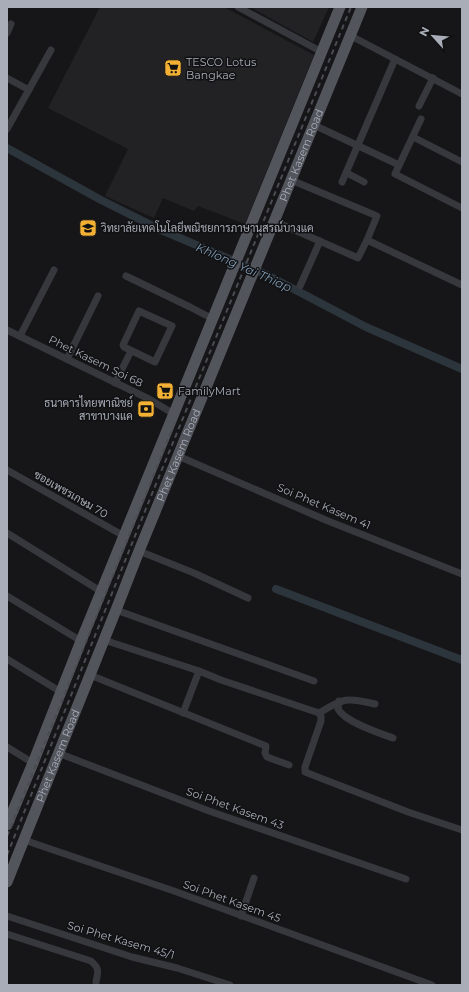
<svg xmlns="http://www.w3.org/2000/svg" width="469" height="992" viewBox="0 0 469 992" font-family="Montserrat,Sarabun,sans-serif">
<rect width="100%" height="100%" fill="#161618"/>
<g fill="#222225">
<path d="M100,7H224L314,55L245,224L198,206L194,211L163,198L154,218L105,196L128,149L48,108Z"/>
<path d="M250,7H329L313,42Z"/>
</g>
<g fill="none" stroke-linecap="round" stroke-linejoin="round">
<g stroke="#2c353c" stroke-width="8">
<path d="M7,148L101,200L161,230L267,275L366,327L462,369"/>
<path d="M276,589L462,660"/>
</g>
<g stroke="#37383d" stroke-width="7">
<path d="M238,7L322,52"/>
<path d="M7,33L11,24"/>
<path d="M351,36L462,94"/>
<path d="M7,78L29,90"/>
<path d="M419,106L433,78"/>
<path d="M421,119L395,174L462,208"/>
<path d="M314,125L399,165"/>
<path d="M7,129L51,50"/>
<path d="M413,137L462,162"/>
<path d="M347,173L364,182"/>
<path d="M342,182L395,59"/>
<path d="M274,221L358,258L367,240L377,216L291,180"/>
<path d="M367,240L462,285"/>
<path d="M126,276L190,307L213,319"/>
<path d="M300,286L320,241"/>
<path d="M139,311L172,326L155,362L124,347L123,345Z"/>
<path d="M7,330L149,399L174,414"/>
<path d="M20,336L54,270"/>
<path d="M67,359L98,296"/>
<path d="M115,383L131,351"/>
<path d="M178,456L328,521L462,574"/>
<path d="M7,470L124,536"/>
<path d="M7,533L102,592"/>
<path d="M139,551L194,573L248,598"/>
<path d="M7,596L81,641"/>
<path d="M116,610L314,681"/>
<path d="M104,640L199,671L221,680L319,713L321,716V721L305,767V772L408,812L462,830"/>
<path d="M7,659L61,692"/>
<path d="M90,675L266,746L265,753L267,757L289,765"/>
<path d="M339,701L338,709C345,722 379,733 393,738"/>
<path d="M183,713L199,671"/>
<path d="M319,713C344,698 346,697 375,704"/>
<path d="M7,747L33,763"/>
<path d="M58,753L209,811L406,879"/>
<path d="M24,840L174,891L432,985"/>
<path d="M7,916L132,957L177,968L230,985"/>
<path d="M241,916L254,878"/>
<path d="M7,934L91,961C100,969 98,971 96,982"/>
</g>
<g stroke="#53555c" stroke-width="11">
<path d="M7,825L33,763L81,641L340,7"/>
<path id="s1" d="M7,882L116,610L139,551L362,7"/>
</g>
<g stroke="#4a4c52" stroke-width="2" stroke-dasharray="5 4" stroke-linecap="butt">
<path d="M7,836L172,430"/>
<path d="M7,855L145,511L351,7"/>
</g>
</g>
<defs>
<symbol id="supermarket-square" viewBox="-11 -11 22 22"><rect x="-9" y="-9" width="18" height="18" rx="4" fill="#f2b134" stroke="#111113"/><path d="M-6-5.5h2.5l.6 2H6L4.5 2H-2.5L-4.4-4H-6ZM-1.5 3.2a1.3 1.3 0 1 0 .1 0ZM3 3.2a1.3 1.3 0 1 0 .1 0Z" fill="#111"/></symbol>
<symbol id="university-square" viewBox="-11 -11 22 22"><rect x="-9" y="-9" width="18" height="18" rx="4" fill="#f2b134" stroke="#111113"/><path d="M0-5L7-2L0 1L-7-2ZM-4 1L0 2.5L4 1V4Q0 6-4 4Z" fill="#111"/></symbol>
<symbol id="bank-square" viewBox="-11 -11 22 22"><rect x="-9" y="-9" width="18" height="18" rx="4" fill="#f2b134" stroke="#111113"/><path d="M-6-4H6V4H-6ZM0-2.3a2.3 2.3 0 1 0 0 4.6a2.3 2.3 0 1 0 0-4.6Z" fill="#111"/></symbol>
</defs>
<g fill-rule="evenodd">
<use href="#supermarket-square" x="163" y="58" width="20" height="20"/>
<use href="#university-square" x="78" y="218" width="20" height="20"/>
<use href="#supermarket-square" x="155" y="381" width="20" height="20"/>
<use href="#bank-square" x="136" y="399" width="20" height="20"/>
</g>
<g text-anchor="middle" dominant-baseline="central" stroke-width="3" stroke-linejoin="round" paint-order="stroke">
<g font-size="11" fill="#a8adb8" stroke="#111113" text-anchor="start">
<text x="186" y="62">TESCO Lotus<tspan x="186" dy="13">Bangkae</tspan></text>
<text x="101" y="228">วิทยาลัยเทคโนโลยีพณิชยการภาษานุสรณ์บางแค</text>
<text x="178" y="391">FamilyMart</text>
<text x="133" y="403" text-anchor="end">ธนาคารไทยพาณิชย์<tspan x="133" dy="13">สาขาบางแค</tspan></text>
</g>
<g font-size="11" fill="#a8adb8" stroke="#111113">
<text stroke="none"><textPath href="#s1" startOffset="784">Phet Kasem Road</textPath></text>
<text transform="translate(96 361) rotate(26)">Phet Kasem Soi 68</text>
<text stroke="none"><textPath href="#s1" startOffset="460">Phet Kasem Road</textPath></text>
<text transform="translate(71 494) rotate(30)">ซอยเพชรเกษม 70</text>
<text transform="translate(324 506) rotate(23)">Soi Phet Kasem 41</text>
<text stroke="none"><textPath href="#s1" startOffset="136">Phet Kasem Road</textPath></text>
<text transform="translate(235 808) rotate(20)">Soi Phet Kasem 43</text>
<text transform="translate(232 901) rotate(20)">Soi Phet Kasem 45</text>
<text transform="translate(121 940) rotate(16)">Soi Phet Kasem 45/1</text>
</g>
<g font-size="12" font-style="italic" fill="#7f9bb3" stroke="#111113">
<text transform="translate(244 267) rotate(24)">Khlong Yai Thiap</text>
</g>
</g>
<rect width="469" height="992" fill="none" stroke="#a8adb8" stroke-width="16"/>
<g transform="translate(433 36) rotate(297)" stroke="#111113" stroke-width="3" paint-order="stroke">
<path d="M0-3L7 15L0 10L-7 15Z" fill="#a8adb8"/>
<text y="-6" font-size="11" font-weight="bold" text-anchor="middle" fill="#a8adb8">N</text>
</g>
</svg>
